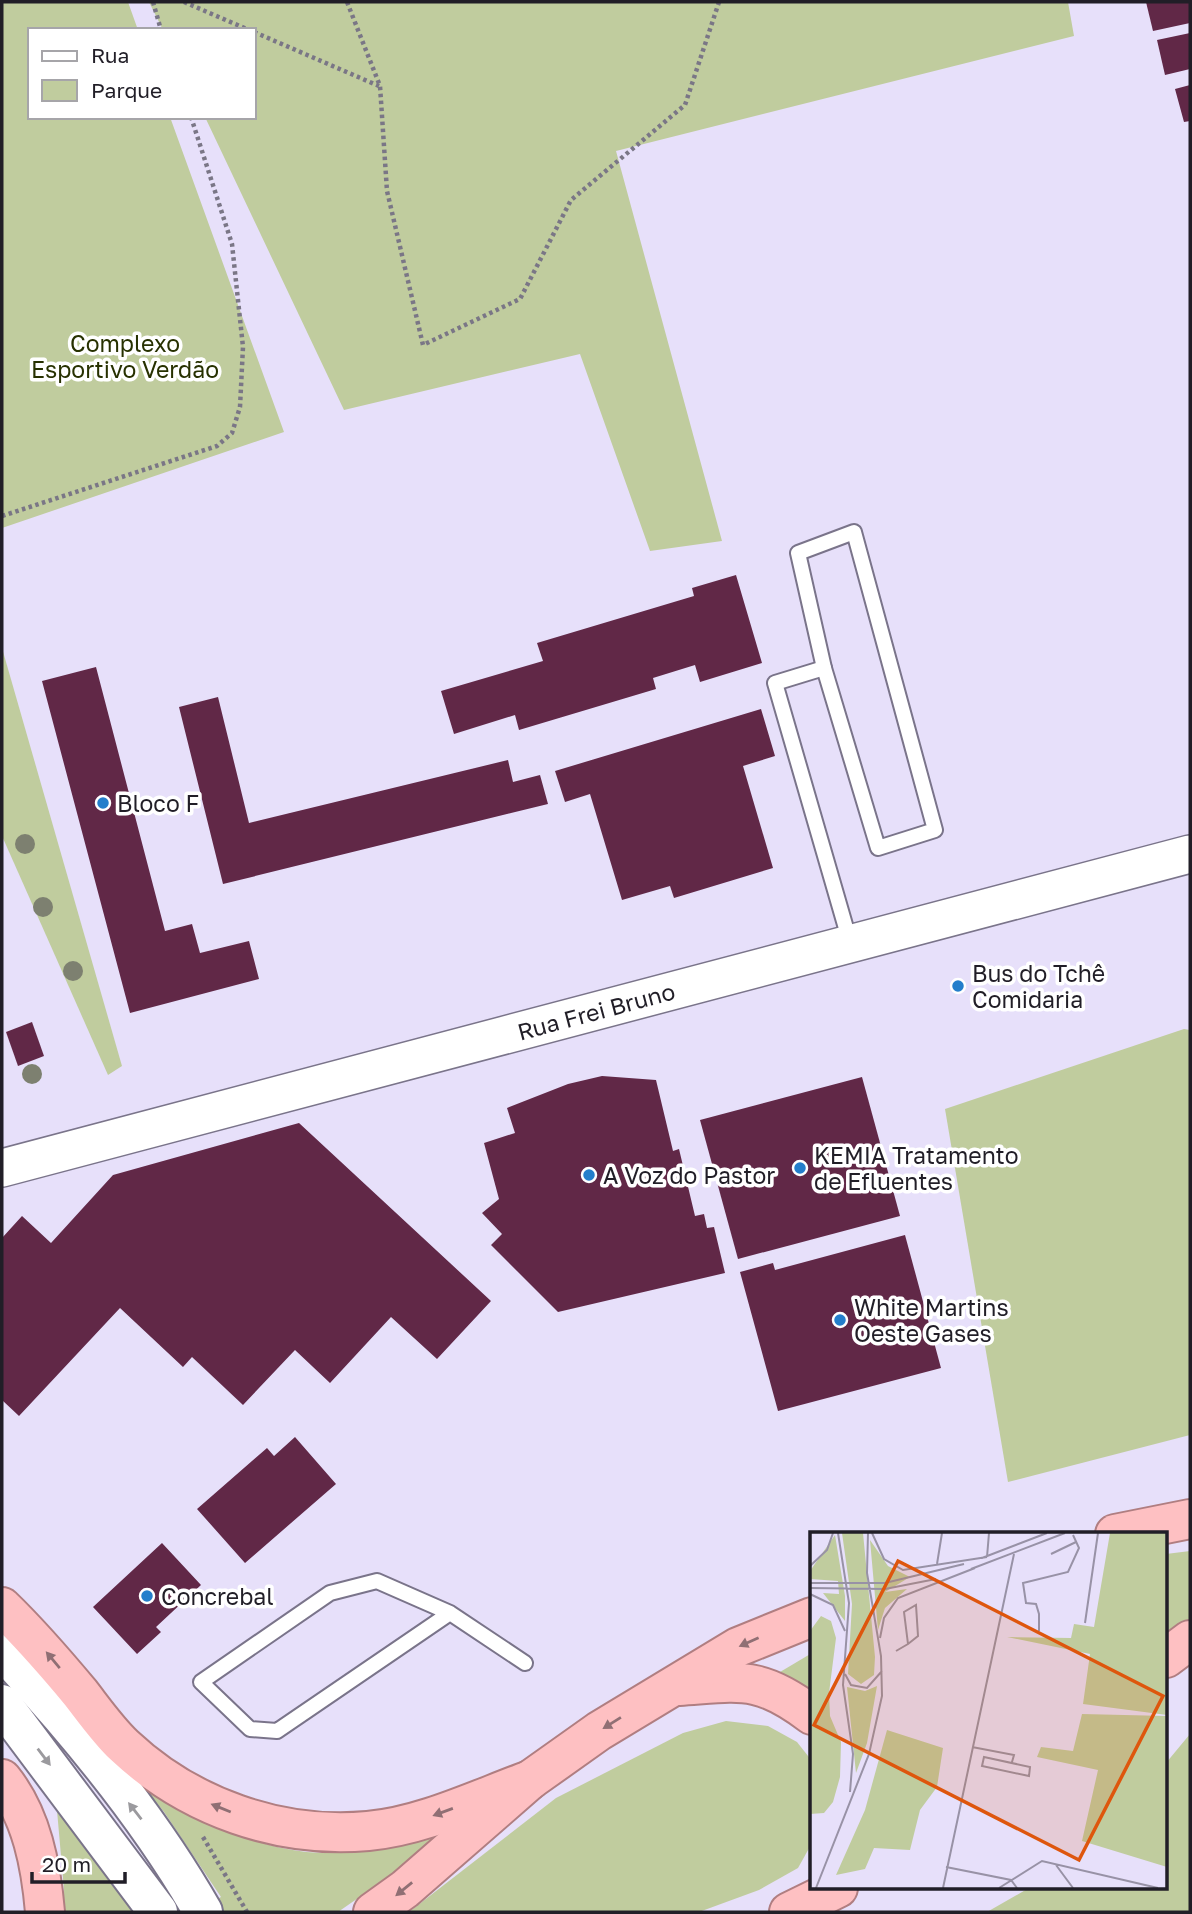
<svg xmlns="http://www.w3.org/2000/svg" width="1192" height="1914" viewBox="0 0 1192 1914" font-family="'Golos Text',sans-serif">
<rect width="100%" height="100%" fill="#e7e0fa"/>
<g fill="#c0cc9e">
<path d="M2,2H128L138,30H30V117H170L284,432L2,528Z"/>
<path d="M149,2H1068L1074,36L616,151L722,541L650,551L580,354L344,410L205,117H254V30H163Z"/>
<path d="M2,648L122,1066L108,1075L2,836Z"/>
<path d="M1184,1029L1190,1030V1435L1008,1482L945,1109Z"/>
<path d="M1190,1551V1622L1166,1638V1554Z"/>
<path d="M812,1653V1691L780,1672Z"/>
<path d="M726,1721L768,1726L797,1742L812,1761V1843L798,1868L759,1890L699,1912H409L556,1798L683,1733Z"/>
<path d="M1190,1734V1912H987L1029,1888H1166V1763Z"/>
<path d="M140,1782C192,1814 244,1845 306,1852C352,1857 414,1838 459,1828L338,1912H193L221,1897L164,1812Z"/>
<path d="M56,1799L99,1856L133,1912H63L64,1890Z"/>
</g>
<g fill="#612847">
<path d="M1146,2H1190V23L1153,31Z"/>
<path d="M1190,33V69L1165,75L1157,40Z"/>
<path d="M1190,85V121L1184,122L1175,89Z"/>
<path d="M736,575L762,663L700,682L695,665L653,678L656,689L519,730L515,715L454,734L441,691L543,661L537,643L694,596L692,588Z"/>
<path d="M96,667L165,931L192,924L200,953L249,941L259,979L130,1013L42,681Z"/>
<path d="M218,697L249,823L508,760L513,782L540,775L548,804L223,884L179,707Z"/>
<path d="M761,709L775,756L743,766L773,868L674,898L670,886L622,900L590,794L565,802L555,771Z"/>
<path d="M32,1022L44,1056L18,1066L6,1032Z"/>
<path d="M602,1076L656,1080L673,1151L679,1149L695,1216L704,1214L707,1228L714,1227L725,1273L558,1312L491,1245L502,1234L482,1213L499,1199L484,1143L515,1133L507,1108L568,1084Z"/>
<path d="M862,1077L900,1216L738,1259L700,1120Z"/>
<path d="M299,1123L491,1301L437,1359L391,1317L330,1383L295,1350L243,1405L192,1357L183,1367L120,1308L19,1416L2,1400V1238L22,1216L51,1243L113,1175Z"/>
<path d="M905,1235L941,1368L778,1411L740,1272L773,1263L775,1270Z"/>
<path d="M295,1437L336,1484L245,1563L197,1509L267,1448L274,1456Z"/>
<path d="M162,1543L201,1585L156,1627L161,1632L137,1654L93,1607Z"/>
</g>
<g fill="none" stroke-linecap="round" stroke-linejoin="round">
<defs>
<g id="service">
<path d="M854,532L935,830L878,848L824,668L798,553Z"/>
<path d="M824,668L775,683L850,942"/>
<path d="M450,1613L277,1731L250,1729L201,1682L330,1593L377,1581L450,1613L525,1663"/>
</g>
<path id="tertiary" d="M2,1168L1190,854"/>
<g id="secondary">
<path d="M2,1650C76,1729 149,1817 203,1912"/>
<path d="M2,1704L158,1912"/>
</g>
<g id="trunk">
<path d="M1115,1534L1190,1519"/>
<path d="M2,1607C30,1634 55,1663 80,1693C94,1711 108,1731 124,1746C189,1807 279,1839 368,1831C423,1826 478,1799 530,1780"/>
<path d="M1166,1658L1190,1640"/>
<path d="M679,1686C741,1682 759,1675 812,1715"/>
<path d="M2,1779C32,1816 41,1866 45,1912"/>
<path d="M373,1912L405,1889L530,1780L599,1731L738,1647L812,1617"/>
<path d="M789,1912L838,1888"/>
</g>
</defs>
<use href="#service" stroke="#7a748a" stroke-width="18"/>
<use href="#tertiary" stroke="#7a748a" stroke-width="40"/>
<use href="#secondary" stroke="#7a748a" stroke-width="42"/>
<use href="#trunk" stroke="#b07e81" stroke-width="42"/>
<g stroke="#7a7686" stroke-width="4.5" stroke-dasharray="3.5 3.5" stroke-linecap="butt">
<path d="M153,2L161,30"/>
<path d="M184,2L249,30"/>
<path d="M347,2L380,86L387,191L423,345L520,299L571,200L685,105L719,2"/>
<path d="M254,32L379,86"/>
<path d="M2,516L217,446L232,433L240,407L243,347L232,244L191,117"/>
<path d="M203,1837L247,1912"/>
</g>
<use href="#service" stroke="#fff" stroke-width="14"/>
<use href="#tertiary" stroke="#fff" stroke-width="37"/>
<use href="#secondary" stroke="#fff" stroke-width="38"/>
<use href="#trunk" stroke="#fec0c2" stroke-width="38"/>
</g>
<g fill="#7d8070">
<circle cx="25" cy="844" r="10"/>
<circle cx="43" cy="907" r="10"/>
<circle cx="73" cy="971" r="10"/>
<circle cx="32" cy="1074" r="10"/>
</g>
<defs><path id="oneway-solid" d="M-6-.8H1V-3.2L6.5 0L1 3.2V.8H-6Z" transform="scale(1.75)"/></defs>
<g fill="#906f74">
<use href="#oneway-solid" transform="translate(749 1642) rotate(156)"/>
<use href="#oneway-solid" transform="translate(53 1660) rotate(-130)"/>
<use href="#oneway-solid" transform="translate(612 1723) rotate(148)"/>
<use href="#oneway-solid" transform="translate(221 1808) rotate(-158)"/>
<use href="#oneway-solid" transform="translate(443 1812) rotate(160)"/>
<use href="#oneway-solid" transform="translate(404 1889) rotate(141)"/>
</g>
<g fill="#9b9a9e">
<use href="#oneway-solid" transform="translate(44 1757) rotate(53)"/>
<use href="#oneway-solid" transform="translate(135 1811) rotate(-128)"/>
</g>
<g fill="#237ecb" stroke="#fff" stroke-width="2.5">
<circle cx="103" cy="803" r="7"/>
<circle cx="958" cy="986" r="7"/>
<circle cx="800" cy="1168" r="7"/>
<circle cx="589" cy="1175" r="7"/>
<circle cx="840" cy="1320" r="7"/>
<circle cx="147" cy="1596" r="7"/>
</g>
<g text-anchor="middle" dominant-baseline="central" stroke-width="7" stroke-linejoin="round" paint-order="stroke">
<g font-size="23" fill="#273100" stroke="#fff">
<text x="125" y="343">Complexo<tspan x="125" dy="26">Esportivo Verdão</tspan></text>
</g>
<g font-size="23" fill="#211e27" stroke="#fff" text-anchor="start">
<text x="117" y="803">Bloco F</text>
<text x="972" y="973">Bus do Tchê<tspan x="972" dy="26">Comidaria</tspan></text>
<text x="814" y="1155">KEMIA Tratamento<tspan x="814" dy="26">de Efluentes</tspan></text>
<text x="603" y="1175">A Voz do Pastor</text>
<text x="854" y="1307">White Martins<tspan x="854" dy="26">Oeste Gases</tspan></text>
<text x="161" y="1596">Concrebal</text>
</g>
<g font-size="23" fill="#211e27" stroke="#fff">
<text transform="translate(596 1011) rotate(-15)">Rua Frei Bruno</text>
</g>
</g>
<g transform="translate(810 1532)">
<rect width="357" height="357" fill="#e7e0fa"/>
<path d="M32,1H53L65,125L64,143L51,152L38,142L42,72ZM300,1H357V183L273,172L280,122L197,105L261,106L264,92L284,95ZM25,3L35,64V89L13,61L29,62L28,49L0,47V39ZM60,8L78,34L100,45L75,60L97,57L75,76L68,98ZM11,84L21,89L26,106L19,161L20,184L31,210L30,245L23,270L14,281L0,282V99ZM67,154L57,211L46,241L37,155L55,159ZM272,182L357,184V335L272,309L288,238L227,225L231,215L263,219ZM77,198L133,216L127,255L110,278L100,318L64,316L55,337L26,343L55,278Z" fill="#c0cc9e"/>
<path fill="none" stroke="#9892a6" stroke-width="2" d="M28,1L39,71L33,153L43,222L40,260M62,1L74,27L93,38L177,25M241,22L266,10M177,25L179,1M172,26L237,1M127,32L132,1M0,34L17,18L23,1M161,37L255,1M0,51H75L154,32M0,56L75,57L126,47M0,62L23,73L35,99M275,91L288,1M229,99V82L226,72L216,71L213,51L258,40L269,16L263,3M70,106L74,86L88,66L165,36M86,119L98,112L108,104L106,73L94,80L98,112M35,142L41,153L57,156L72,139M162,215L204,223L202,230M174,225L220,235L219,244L172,234ZM246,333L263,356M136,335L201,348L207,356M6,356L59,222L72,164L71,124L57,41L58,1M133,356L204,22M189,356L232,329L348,356"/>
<path fill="#de560d" fill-opacity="0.15" stroke="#de560d" stroke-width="3.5" d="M88,29L353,164L269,328L4,193Z"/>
<rect width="357" height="357" fill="none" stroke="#211e27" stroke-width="3.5"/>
</g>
<rect width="1192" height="1914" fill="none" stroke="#211e27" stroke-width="7"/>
<rect x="28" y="28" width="228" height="91" fill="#ffffff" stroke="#a6a5a9" stroke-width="2"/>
<rect x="42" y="51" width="35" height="10" fill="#ffffff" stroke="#a6a5a9" stroke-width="2"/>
<text x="91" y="63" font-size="21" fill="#211e27">Rua</text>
<rect x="42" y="80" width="35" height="21" fill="#c0cc9e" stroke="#a6a5a9" stroke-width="2"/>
<text x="91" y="98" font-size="21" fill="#211e27">Parque</text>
<path d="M32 1872v10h93v-10" fill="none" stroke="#211e27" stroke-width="3.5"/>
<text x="42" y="1872" font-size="21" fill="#211e27" stroke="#ffffff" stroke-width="5" paint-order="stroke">20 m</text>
</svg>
